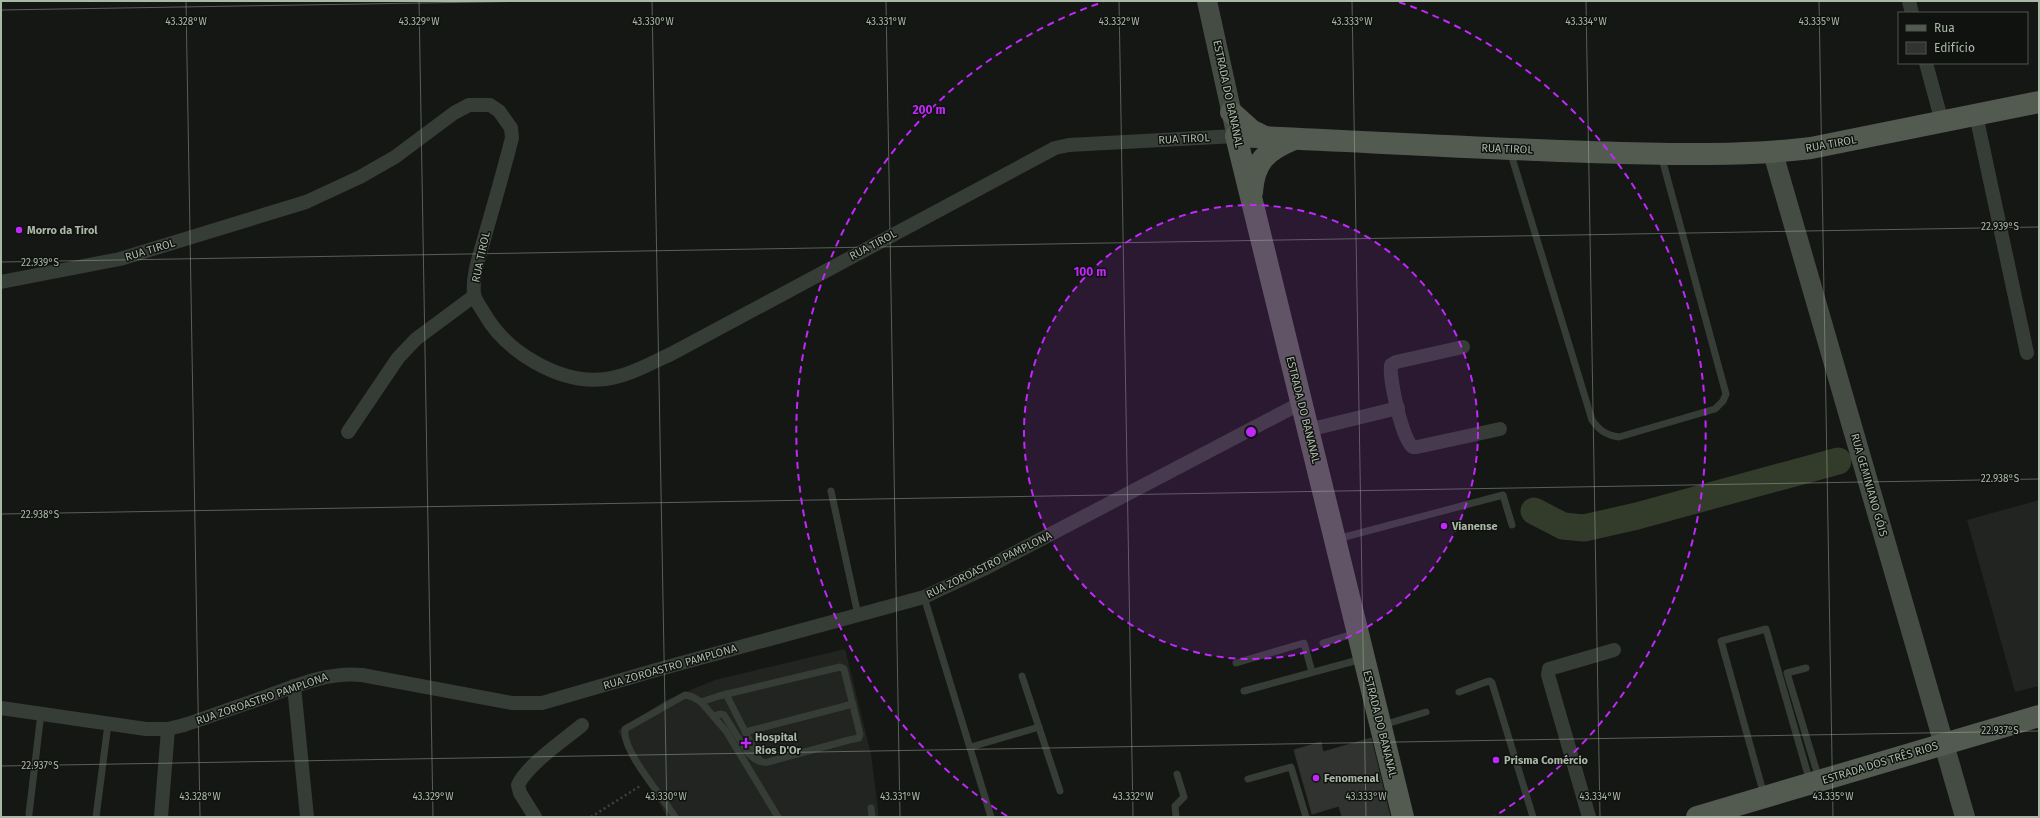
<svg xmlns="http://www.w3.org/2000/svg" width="2040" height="818" viewBox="0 0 2040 818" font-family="'Fira Sans',sans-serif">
<rect width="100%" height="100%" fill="#151715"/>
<g fill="#212421">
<path d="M2039,500V686L2015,692L1967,520Z"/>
<path d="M845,649L871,754L879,817H667L618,731L666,700L715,680Z"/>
</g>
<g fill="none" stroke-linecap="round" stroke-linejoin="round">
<path stroke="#333c2a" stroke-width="27" d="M1534,511L1563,526L1584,528L1637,516L1838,461"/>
</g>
<path fill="#303330" stroke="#2f332f" d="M1371,738L1390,817H1342L1339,806L1312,814L1294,750L1321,742L1323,752Z"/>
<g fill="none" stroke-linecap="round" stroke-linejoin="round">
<path stroke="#3d433b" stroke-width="2.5" stroke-dasharray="2 3" stroke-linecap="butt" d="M591,817L640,786"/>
<g stroke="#363c36" stroke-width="7">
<path d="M1510,151L1592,420C1600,431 1606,435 1619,437L1715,409L1723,401L1726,394L1661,155"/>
<path d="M831,491L858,615"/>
<path d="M1337,539L1503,495L1512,525"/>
<path d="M924,597L991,817"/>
<path d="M1323,643L1356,633"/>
<path d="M1236,663L1304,643L1312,672"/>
<path d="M1806,668L1787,673L1819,779"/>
<path d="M1022,676L1060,791"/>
<path d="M1244,691L1362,659"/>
<path d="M1459,692L1486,682L1490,681L1492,683L1533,817"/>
<path d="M726,694L760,761"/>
<path d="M701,702L719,696L840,667L844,669L860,734L859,738L849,740L768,762C759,763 754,759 748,753L724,715L720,714L713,716"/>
<path d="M1383,725L1426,712"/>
<path d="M745,732L853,704"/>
<path d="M971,747L1039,727"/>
<path d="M1248,779L1291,767L1306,817"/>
<path d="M1764,795L1721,641L1766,629L1810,782"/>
<path d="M871,808L872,817"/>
<path d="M29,814L41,713"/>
<path d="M96,817L108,724"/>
<path d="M675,817C663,797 621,750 625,729L685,695L693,697L701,702L726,731L778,817"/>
<path d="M1176,817L1175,806L1184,797L1177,774"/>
</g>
<g stroke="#363c36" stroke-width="14">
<path d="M1909,1L1912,13"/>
<path d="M1926,63L1942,122"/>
<path d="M1976,115L2027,353"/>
<path d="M1,282L120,259L306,202L360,177L395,157L454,113L469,105H490L499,111L511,128L512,138C504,169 495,201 486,232C481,251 472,274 474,294C475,300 481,308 484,313C506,352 560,385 606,379C629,376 651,363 671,354L1055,148L1069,145L1236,136"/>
<path d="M1463,347L1396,362L1391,365C1389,378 1402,440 1413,447H1417L1500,429"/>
<path d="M1308,430L1398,408"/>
<path d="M348,432L398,358L416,339L474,296"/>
<path d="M294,686L307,817"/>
<path d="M1,708L146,729H168L184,725C211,716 238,706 265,697C298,685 327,672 362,675L512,703H542L656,670L924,597L984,569L1301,403"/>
<path d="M161,817L168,729"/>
<path d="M535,817L520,793L518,785C527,765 564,740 582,725"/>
<path d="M1589,817L1548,675L1549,669L1614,650"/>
</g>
<g stroke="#454c43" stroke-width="20">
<path d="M1207,1L1235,128"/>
<path d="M1773,153L1965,817"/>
</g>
<g stroke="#535b51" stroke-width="22">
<path d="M1231,112L1251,130L1265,137"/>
<path d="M1252,192C1254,161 1267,150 1294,139"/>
<path d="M1403,817L1236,136C1354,141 1472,148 1590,152C1664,154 1738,157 1811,148L2039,102"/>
<path d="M1697,817L2039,716"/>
</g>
</g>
<path fill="none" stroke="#aab8a6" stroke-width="1" stroke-opacity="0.45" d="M186,1L200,817M419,1L433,817M652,1L667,817M886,1L900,817M1119,1L1133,817M1352,1L1366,817M1586,1L1600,817M1819,1L1833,817M1,10L541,1M1,262L2039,227M1,514L2039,479M1,766L2039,731"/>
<circle cx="1251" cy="432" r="227" fill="#c227fd" fill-opacity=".12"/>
<g fill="none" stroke="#c227fd" stroke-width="2" stroke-dasharray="7 5">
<circle cx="1251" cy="432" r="227"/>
<path d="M1007 816A455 455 0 0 1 1103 2M1399 2A455 455 0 0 1 1495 816"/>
</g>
<g fill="#c227fd" stroke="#101210" stroke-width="1.5">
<circle cx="19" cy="230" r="4"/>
<circle cx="1444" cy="526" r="4"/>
<path d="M744 737h4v4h4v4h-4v4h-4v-4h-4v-4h4z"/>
<circle cx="1496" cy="760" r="4"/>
<circle cx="1316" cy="778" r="4"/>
</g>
<g text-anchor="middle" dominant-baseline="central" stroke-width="3" stroke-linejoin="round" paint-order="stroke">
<g font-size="11" fill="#aab8a6" stroke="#101210">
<text transform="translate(1228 94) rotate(78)">ESTRADA DO BANANAL</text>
<text transform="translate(1184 139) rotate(-3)">RUA TIROL</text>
<text transform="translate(1831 144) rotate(-10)">RUA TIROL</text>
<text transform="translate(1507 149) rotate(2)">RUA TIROL</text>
<text transform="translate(873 245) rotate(-28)">RUA TIROL</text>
<text transform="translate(150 250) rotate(-17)">RUA TIROL</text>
<text transform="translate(481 257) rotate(-78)">RUA TIROL</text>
<text transform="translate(1303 410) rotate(76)">ESTRADA DO BANANAL</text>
<text transform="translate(1869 485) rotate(74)">RUA GEMINIANO GÓIS</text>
<text transform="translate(989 565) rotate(-26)">RUA ZOROASTRO PAMPLONA</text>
<text transform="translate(670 667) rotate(-16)">RUA ZOROASTRO PAMPLONA</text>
<text transform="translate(262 699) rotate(-19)">RUA ZOROASTRO PAMPLONA</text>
<text transform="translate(1380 724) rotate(76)">ESTRADA DO BANANAL</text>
<text transform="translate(1880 763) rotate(-17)">ESTRADA DOS TRÊS RIOS</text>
</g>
<g font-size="11" font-weight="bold" fill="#aab8a6" stroke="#101210" text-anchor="start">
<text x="27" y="230">Morro da Tirol</text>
<text x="1452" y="526">Vianense</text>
<text x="755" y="737">Hospital<tspan x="755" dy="13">Rios D'Or</tspan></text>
<text x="1504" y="760">Prisma Comércio</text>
<text x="1324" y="778">Fenomenal</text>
</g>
</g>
<g font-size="10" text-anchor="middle" fill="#aab8a6" stroke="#101210" stroke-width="3" stroke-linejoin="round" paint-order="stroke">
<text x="186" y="25">43.328°W</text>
<text x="419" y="25">43.329°W</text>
<text x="653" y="25">43.330°W</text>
<text x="886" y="25">43.331°W</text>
<text x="1119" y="25">43.332°W</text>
<text x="1352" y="25">43.333°W</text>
<text x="1586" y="25">43.334°W</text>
<text x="1819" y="25">43.335°W</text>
<text x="2000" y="230">22.939°S</text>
<text x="40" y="266">22.939°S</text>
<text x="2000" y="482">22.938°S</text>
<text x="40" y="518">22.938°S</text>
<text x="2000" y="734">22.937°S</text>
<text x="40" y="769">22.937°S</text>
<text x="200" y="800">43.328°W</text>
<text x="433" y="800">43.329°W</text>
<text x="666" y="800">43.330°W</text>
<text x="900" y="800">43.331°W</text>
<text x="1133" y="800">43.332°W</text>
<text x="1366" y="800">43.333°W</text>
<text x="1600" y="800">43.334°W</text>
<text x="1833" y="800">43.335°W</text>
</g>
<circle cx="1251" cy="432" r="6" fill="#c227fd" stroke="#101210" stroke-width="2"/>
<g font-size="12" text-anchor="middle" font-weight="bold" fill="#c227fd" stroke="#101210" stroke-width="3" stroke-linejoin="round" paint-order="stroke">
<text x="929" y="114">200 m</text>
<text x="1090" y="276">100 m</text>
</g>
<rect width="2040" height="818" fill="none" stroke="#aab8a6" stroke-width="4"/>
<rect x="1898" y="12" width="130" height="52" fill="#101210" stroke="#4e544c"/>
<rect x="1906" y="25" width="20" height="6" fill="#535b51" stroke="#4e544c"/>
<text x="1934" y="32" font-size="12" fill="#aab8a6">Rua</text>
<rect x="1906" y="42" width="20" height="12" fill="#303330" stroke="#4e544c"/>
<text x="1934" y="52" font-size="12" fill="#aab8a6">Edifício</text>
</svg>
